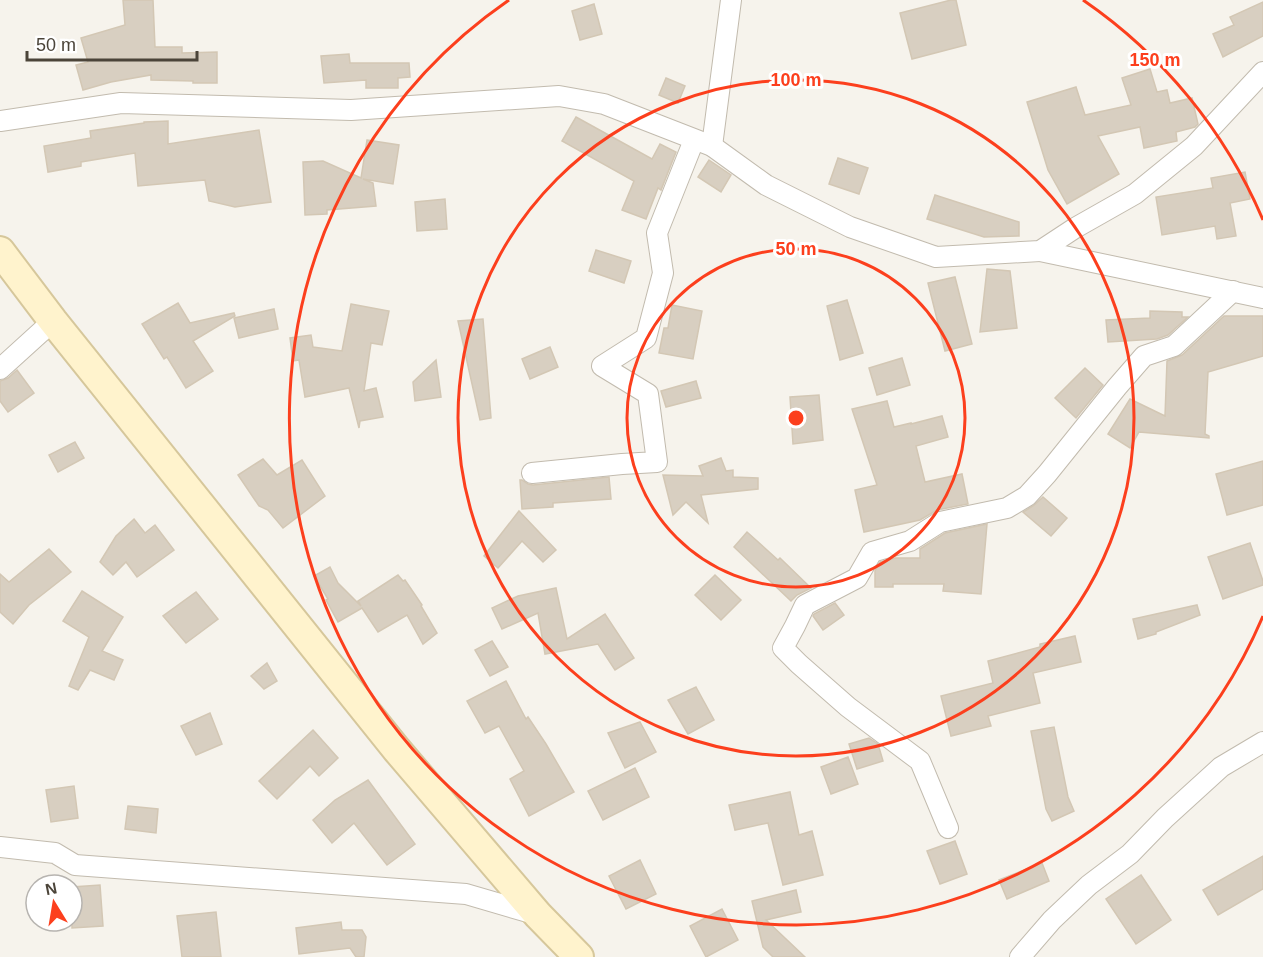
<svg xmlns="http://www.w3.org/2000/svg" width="1263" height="957" viewBox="0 0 1263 957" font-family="Arial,sans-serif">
<rect width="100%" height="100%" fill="#f6f3ec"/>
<g fill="#d8cfc1" stroke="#d3c7b4" stroke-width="1.5">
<path d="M123,0H153L155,47H182V53L217,52V83H193V81L151,80V75L111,82L83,90L76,65L88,62L81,38L125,25Z"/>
<path d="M951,0H956L966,45L912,59L900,13Z"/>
<path d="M1263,2V36L1223,57L1213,34L1234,25L1230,17Z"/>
<path d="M594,4L602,34L580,40L572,11Z"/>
<path d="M349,54L350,63H409L410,77L398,78V88H366V80L324,83L321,56Z"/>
<path d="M1150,69L1157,92L1167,90L1170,103L1192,98L1198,124L1195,127L1176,132L1177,141L1144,148L1140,127L1098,136L1119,174L1067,204L1048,170L1027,102L1076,87L1085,115L1131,105L1122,78Z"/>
<path d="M666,78L685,86L678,103L659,95Z"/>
<path d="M576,117L652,159L660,144L676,152L661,190L658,188L646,219L622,210L634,181L562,141Z"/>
<path d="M168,121V144L259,130L271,202L235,207L209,201L205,180L138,186L135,153L81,162V166L48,172L44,146L91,138L90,131L144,123V122Z"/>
<path d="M367,140L399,145L393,184L363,179L373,183L376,206L327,210V214L305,215L303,162L323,161L361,178Z"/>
<path d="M838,158L868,168L859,194L829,184Z"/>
<path d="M709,160L731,175L721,192L698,177Z"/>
<path d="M1245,172L1250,199L1230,203L1236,236L1217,239L1215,226L1162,235L1156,197L1213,188L1211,178Z"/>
<path d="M935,195L1019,222V236L984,237L927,219Z"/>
<path d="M445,199L447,229L417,231L415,202Z"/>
<path d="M596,250L631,261L624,283L589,271Z"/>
<path d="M987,269L1010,271L1017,328L980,332Z"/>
<path d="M955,277L972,344L945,351L928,283Z"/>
<path d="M847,300L863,353L840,360L827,306Z"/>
<path d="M178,303L190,323L234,313L235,316L193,341L213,371L186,388L167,357L164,359L142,324Z"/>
<path d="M351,304L389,311L382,345L371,343L364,391L376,388L383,417L360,421L359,428L349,388L305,397L299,360L293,361L290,338L311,335L313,347L342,351Z"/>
<path d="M672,305L702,311L693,359L659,353L664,328H668Z"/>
<path d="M274,309L278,329L239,338L234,318Z"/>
<path d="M1150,311L1182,312V317H1188L1168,335L1157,339L1108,342L1106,320L1150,318Z"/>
<path d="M1224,316H1263V356L1208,372L1205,434L1209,436V438L1139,432L1130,448L1108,434L1130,399L1165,416L1167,361L1182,355Z"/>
<path d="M483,319L491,418L480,420L458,321Z"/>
<path d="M550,347L558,367L530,379L522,359Z"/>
<path d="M902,358L910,385L877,395L869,368Z"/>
<path d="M436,360L441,397L415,401L413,382Z"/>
<path d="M1085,368L1103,385L1076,418L1055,398Z"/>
<path d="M17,370L34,393L8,412L0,401V381L8,378Z"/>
<path d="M696,381L701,398L666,407L661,391Z"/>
<path d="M819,395L823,440L793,444L790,397Z"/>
<path d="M887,401L894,427L911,423V424L942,416L948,437L916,446L925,482L962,474L968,504L937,510L920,520L864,532L855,490L877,485L852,409Z"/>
<path d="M75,442L84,458L58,472L49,455Z"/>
<path d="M721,458L726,471L733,470V477L758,478V489L701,495L708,523L686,502L673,515L663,475L703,476L699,466Z"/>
<path d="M263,459L277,475L302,460L325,496L283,528L268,510L259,506L238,475Z"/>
<path d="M1263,461V505L1227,515L1216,474Z"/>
<path d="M609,477L611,499L553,503V507L522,509L520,480H522L528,484L533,485Z"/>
<path d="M1043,497L1067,518L1051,536L1023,512L1033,506Z"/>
<path d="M519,511L556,550L543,562L522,541L498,568L484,556Z"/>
<path d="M134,519L145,533L155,525L174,550L137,577L126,562L113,575L100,562L116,536Z"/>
<path d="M987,524L981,594L943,591L944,584H893V587H875V571L880,562L895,558H920V549L945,533Z"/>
<path d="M747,532L778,560L780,558L811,588L797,595L791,601L734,547Z"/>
<path d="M1250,543L1263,581V585L1223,599L1208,557Z"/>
<path d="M49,549L71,572L29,605L13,624L0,612V574L9,582Z"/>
<path d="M330,567L338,583L361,606L358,601L398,575L403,581L405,580L422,605L421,606L437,633L423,644L407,615L378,632L362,608L338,622L326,600L328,599L314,576Z"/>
<path d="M715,575L741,600L721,620L695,595Z"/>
<path d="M556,588L567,639L605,614L634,658L615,670L598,644L545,654L538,613L502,629L492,608L518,596Z"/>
<path d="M82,591L123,617L102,651L123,660L114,680L90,670L78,690L69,686L89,637L63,621Z"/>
<path d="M196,592L218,619L186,643L163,616Z"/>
<path d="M835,603L844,615L823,630L813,616L814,614Z"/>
<path d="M1197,605L1200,615L1156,632V634L1138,639L1133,619Z"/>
<path d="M1075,636L1081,662L1033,673L1040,703L988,716L991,726L951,736L941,696L993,683L988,661L1040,647V644Z"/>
<path d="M492,641L508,667L490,676L475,650Z"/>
<path d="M267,663L277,681L264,689L251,676Z"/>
<path d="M506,681L526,719L528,717L546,744L574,792L529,816L510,779L524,771L499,726L485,733L467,701Z"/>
<path d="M696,687L714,720L688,734L668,700Z"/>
<path d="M210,713L222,744L196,755L181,726Z"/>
<path d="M640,722L656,752L625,768L608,733Z"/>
<path d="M1054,727L1068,797L1074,811L1052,821L1046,809L1031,731Z"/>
<path d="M313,730L338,758L319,776L310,766L277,799L259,781Z"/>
<path d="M869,738L878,744L883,761L857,769L849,744Z"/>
<path d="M848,757L858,784L831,794L821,767Z"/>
<path d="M635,768L649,797L603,820L588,791Z"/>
<path d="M368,780L415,844L387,865L354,823L332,843L313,820L335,800Z"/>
<path d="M74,786L78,818L51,822L46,790Z"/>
<path d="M790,792L799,835L812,831L823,875L783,885L768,823L735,830L729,805Z"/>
<path d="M128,806L158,809L156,833L125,829Z"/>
<path d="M955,841L967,874L940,884L927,851Z"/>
<path d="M1263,856V889L1218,915L1203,890Z"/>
<path d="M640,860L656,894L626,909L609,876Z"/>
<path d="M1042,863L1049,881L1007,899L999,880Z"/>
<path d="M1141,875L1171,920L1136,944L1106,899Z"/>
<path d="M100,885L103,926L72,928V887Z"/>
<path d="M796,890L801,912L766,920L805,957H773L763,947L752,901Z"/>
<path d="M722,909L738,940L706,957L690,926Z"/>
<path d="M216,912L221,957H182L177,916Z"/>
<path d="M341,922L342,930H362L366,937L364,957H356L350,948L299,954L296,928Z"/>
</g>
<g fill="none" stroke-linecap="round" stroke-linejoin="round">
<defs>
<g id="street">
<path d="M0,121L121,103L351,110L559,96L604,104L712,146L766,185L850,227L936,257L1040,251L1075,228L1135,194L1194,146L1263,72"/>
<path d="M712,146L731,0"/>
<path d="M1040,251L1263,298"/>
<path d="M0,369L53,321"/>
<path d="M532,473L622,464L657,462L648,394L602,366L646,338L663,273L657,233L694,140"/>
<path d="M948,828L920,761L848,707L799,664L783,648L795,626L805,605L857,578L872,552L910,541L940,522L1007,508L1027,496L1047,474L1117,387L1144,356L1174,346L1233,291"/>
<path d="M0,847L55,853L75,865L466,894L538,915"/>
<path d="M1020,957L1052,920L1089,885L1130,854L1165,818L1221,767L1263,742"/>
</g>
<path id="secondary" d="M0,251L53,321L397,750L538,915L579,957"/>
</defs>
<use href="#street" stroke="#c2bbae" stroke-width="22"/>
<use href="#secondary" stroke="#d6c79b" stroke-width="32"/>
<use href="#street" stroke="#fff" stroke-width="20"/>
<use href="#secondary" stroke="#fff3cd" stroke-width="28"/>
</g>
<g fill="none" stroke="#fc3f1d" stroke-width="3">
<circle cx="796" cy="418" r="169"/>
<circle cx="796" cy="418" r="338"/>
<path d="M1263 616A507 507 0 1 1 509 0M1083 0A507 507 0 0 1 1263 220"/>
</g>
<circle cx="796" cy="418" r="9" fill="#fc3f1d" stroke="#fff" stroke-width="3"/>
<g font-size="18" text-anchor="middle" font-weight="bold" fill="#fc3f1d" stroke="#fff" stroke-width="6" stroke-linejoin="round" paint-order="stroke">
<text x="1155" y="66">150 m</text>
<text x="796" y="86">100 m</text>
<text x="796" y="255">50 m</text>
</g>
<g transform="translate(54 903) rotate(349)"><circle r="28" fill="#ffffff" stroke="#b7b4b0" stroke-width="1.5"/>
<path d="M0-4.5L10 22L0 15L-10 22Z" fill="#fc3f1d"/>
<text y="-9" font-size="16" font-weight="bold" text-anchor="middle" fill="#4b4439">N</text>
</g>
<path d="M27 51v9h170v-9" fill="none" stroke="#4b4439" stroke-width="3"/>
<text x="36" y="51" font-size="18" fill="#4b4439" stroke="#ffffff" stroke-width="4.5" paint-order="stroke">50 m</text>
</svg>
